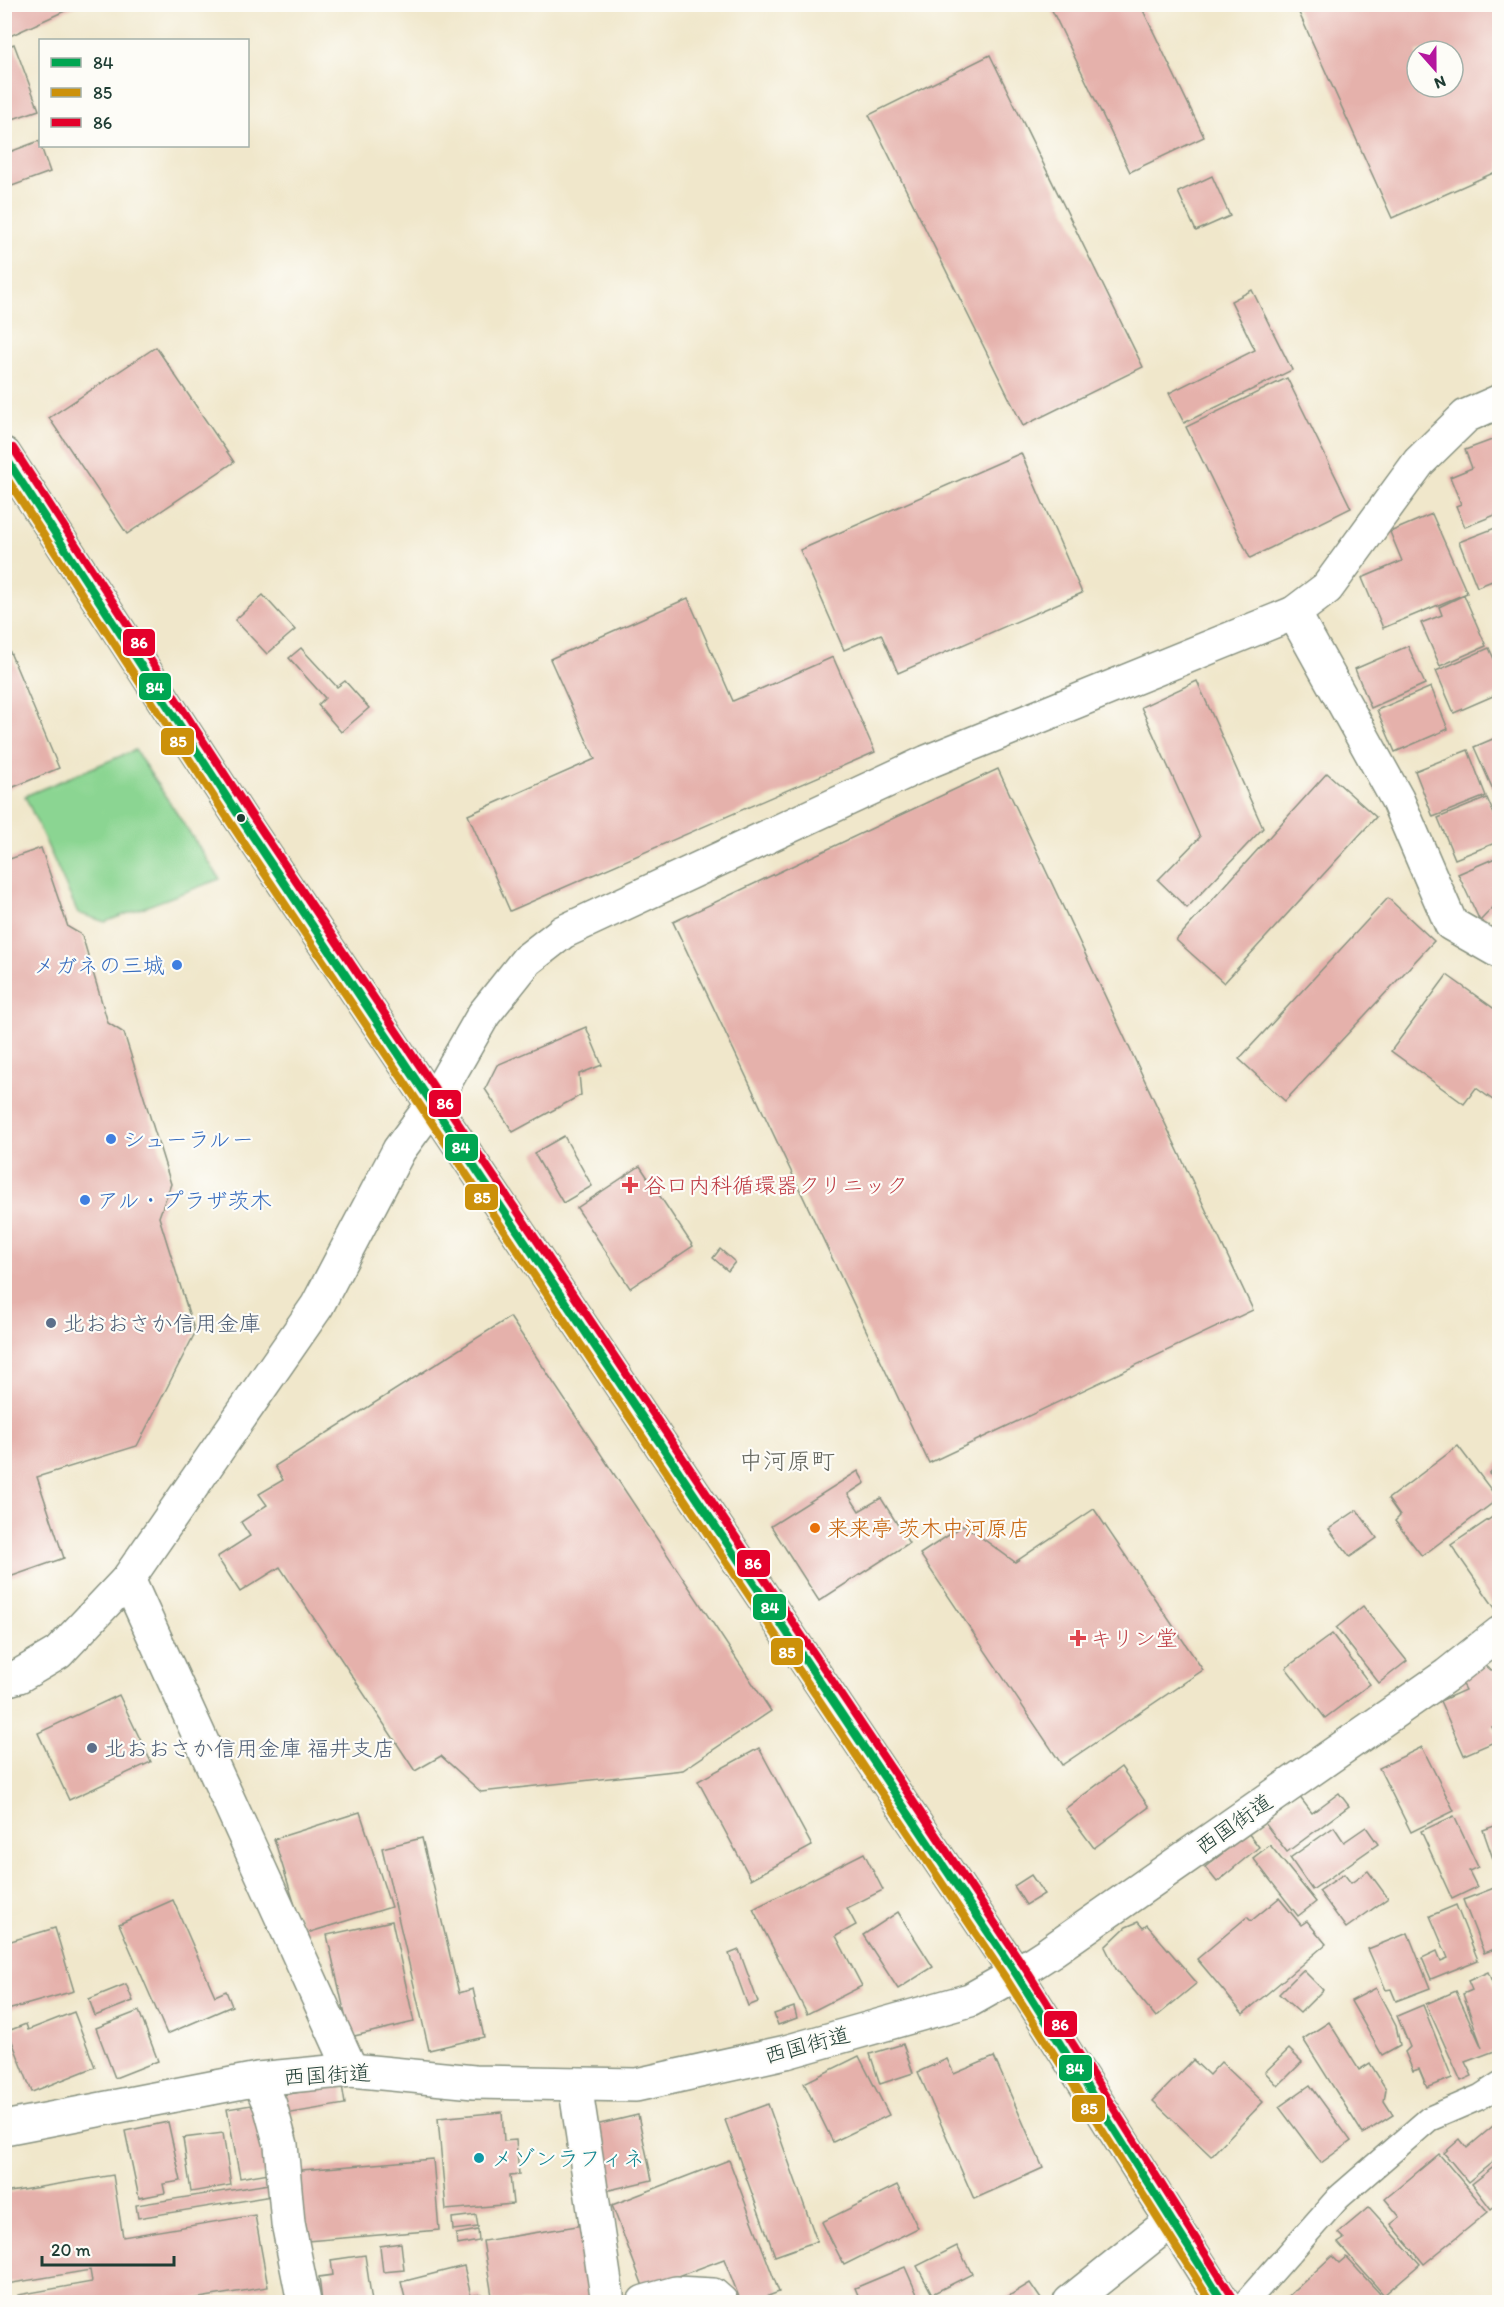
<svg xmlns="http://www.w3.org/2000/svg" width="1504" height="2307" viewBox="0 0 1504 2307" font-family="Itim,'Klee One',sans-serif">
<rect width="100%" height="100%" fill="#fdfcf7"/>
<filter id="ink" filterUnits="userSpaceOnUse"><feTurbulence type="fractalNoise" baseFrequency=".0167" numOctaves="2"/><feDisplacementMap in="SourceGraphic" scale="12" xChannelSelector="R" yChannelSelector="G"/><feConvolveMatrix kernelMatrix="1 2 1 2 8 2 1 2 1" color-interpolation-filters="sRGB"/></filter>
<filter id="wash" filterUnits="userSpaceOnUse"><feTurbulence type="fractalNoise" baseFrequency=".008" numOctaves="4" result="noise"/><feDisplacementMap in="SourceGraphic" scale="24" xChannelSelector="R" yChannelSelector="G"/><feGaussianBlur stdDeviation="1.35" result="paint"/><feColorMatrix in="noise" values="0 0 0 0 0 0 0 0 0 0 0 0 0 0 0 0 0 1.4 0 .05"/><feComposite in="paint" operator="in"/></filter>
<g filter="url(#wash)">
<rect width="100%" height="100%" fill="#f0e7cb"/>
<path fill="#8bd592" stroke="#558963" stroke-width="1.5" d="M135,750L220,879L105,922L78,913L25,796Z"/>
<g id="blocks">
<g fill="#e5b1ab" fill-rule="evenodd">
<path d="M4,4H80L10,36L4,21Z"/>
<path d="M1049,4H1140L1204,137L1130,172Z"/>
<path d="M1295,4H1500V170L1392,218ZM1417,51H1453V87H1417Z"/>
<path d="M14,44L39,110L4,122V48Z"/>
<path d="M990,55L1143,367L1023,426L869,115Z"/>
<path d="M39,141L50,172L4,189V154Z"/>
<path d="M1212,176L1230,216L1196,231L1178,192Z"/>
<path d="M1252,290L1292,370L1184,423L1169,393L1255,350L1231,301Z"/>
<path d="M156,347L234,462L127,534L49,418Z"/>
<path d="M1287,378L1351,508L1250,558L1186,427Z"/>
<path d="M1500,437V513L1465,527L1456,506L1461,504L1450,477L1472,468L1465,450Z"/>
<path d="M1021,453L1082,593L898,673L881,634L844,650L800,550Z"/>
<path d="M1432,514L1467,593L1383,628L1362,578L1402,561L1390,532Z"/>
<path d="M1500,526V578L1477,587L1459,542Z"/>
<path d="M263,595L295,630L267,654L235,620Z"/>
<path d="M1464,595L1486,646L1440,666L1421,623L1442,615L1439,607Z"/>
<path d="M688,598L733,701L833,657L875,752L510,911L468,815L595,759L550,659Z"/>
<path d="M4,638L59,768L4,791Z"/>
<path d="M1408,646L1425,684L1371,708L1355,669Z"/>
<path d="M301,648L337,687L345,681L369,708L341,732L318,705L325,698L289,658Z"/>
<path d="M1489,648L1500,672V693L1454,713L1436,671Z"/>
<path d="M1197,681L1263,828L1187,908L1158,880L1200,837L1141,707Z"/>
<path d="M1431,687L1448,729L1395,752L1377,710Z"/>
<path d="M1500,736V792L1495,794L1474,747Z"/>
<path d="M1468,750L1486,796L1433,817L1415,771Z"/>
<path d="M998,769L1253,1310L929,1463L673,922Z"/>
<path d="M1327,773L1376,817L1224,983L1176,940Z"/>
<path d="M1487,798L1500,828V841L1455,859L1438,818Z"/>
<path d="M41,848L68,927L82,935L108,1023L124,1033L171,1184L159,1217L195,1333L137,1446L37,1477L64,1558L4,1579V861Z"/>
<path d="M1500,856V900L1480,921L1458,874Z"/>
<path d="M1388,898L1434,941L1285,1101L1239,1059Z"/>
<path d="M1447,975L1500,1013V1105L1476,1088L1464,1104L1391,1051Z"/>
<path d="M586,1027L602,1065L579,1074L581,1095L513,1132L485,1089L497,1065Z"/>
<path d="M564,1136L592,1186L563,1203L534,1153Z"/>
<path d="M640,1166L693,1246L630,1288L577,1208Z"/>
<path d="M720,1249L735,1262L728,1271L713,1258Z"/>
<path d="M510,1317L771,1711L683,1770L481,1792L441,1756L415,1771L280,1567L240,1592L217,1557L250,1536L241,1522L267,1505L259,1494L283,1480L275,1466Z"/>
<path d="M1458,1446L1498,1499L1422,1556L1395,1521L1400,1516L1388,1499Z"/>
<path d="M1500,1461V1483L1489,1474Z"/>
<path d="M858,1471L865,1483L848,1494L859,1511L881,1498L909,1543L819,1601L771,1526Z"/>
<path d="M1094,1509L1203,1670L1062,1765L920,1554L964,1525L1015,1562Z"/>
<path d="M1357,1510L1377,1538L1350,1557L1329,1529Z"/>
<path d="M1500,1512V1605L1495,1608L1451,1545Z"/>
<path d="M1363,1606L1407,1661L1379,1683L1336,1628Z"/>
<path d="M1332,1634L1370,1684L1325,1718L1286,1668Z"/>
<path d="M1485,1665L1491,1670L1500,1669V1724L1492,1727L1499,1740L1464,1755L1440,1701L1465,1690L1458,1677Z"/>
<path d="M119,1695L151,1762L69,1800L38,1733Z"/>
<path d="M1422,1747L1454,1811L1411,1832L1379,1768Z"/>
<path d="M759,1748L812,1846L751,1879L698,1781Z"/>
<path d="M1121,1767L1149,1807L1094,1848L1065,1809Z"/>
<path d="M1339,1793L1349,1806L1287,1852L1264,1822L1299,1796L1312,1813Z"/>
<path d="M360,1812L391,1907L304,1934L274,1839Z"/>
<path d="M1454,1816L1478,1867L1469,1871L1477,1887L1452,1899L1421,1831Z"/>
<path d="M1500,1824V1876H1499L1483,1830Z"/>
<path d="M1334,1827L1344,1842L1366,1827L1378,1844L1312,1890L1290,1858Z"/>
<path d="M1248,1833L1259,1847L1217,1882L1205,1867Z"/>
<path d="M422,1838L459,1993L473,1989L484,2037L429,2050L382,1848Z"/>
<path d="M1270,1845L1316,1902L1298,1916L1253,1858Z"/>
<path d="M864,1853L883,1890L847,1908L856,1925L836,1936L862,1986L807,2014L753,1909Z"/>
<path d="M1368,1871L1388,1898L1346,1928L1319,1891L1344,1874L1351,1883Z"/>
<path d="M1031,1875L1044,1894L1026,1905L1014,1886Z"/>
<path d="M1494,1888L1500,1902V1947L1484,1953L1463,1900Z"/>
<path d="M1279,1898L1301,1925L1307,1921L1326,1944L1243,2014L1197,1959L1247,1917L1251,1921Z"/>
<path d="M173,1900L215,1996L226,1991L232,2006L167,2034L119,1924Z"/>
<path d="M1456,1905L1478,1960L1431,1979L1422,1958L1437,1951L1441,1961L1448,1958L1430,1916Z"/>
<path d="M898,1912L933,1967L898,1989L863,1935Z"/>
<path d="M392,1921L414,2022L350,2037L327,1935Z"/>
<path d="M1138,1922L1143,1928L1147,1925L1197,1983L1156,2017L1116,1969L1105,1947L1126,1927Z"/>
<path d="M55,1928L74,1991L4,2011V1943Z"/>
<path d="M1408,1933L1430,1988L1396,2001L1391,1989L1386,1990L1368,1949Z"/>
<path d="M739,1950L758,2002L748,2006L729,1954Z"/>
<path d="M1303,1970L1323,1990L1300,2013L1279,1994Z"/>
<path d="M1488,1972L1500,2001V2049L1465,2062L1472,2076L1461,2081L1426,2004L1456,1991L1482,2048L1463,1994L1472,1990L1468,1981Z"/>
<path d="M126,1984L133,2001L95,2016L89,1999Z"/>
<path d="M1376,1988L1396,2026L1400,2045L1382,2055L1351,2001Z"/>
<path d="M1423,2005L1452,2078L1427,2088L1419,2069L1413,2071L1405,2052L1410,2047L1397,2016Z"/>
<path d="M794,2007L797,2018L778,2025L774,2014Z"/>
<path d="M139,2011L158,2061L115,2078L96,2028Z"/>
<path d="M74,2012L95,2067L32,2092L8,2031L26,2024L28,2030Z"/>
<path d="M1329,2022L1359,2070L1370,2063L1386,2089L1384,2101L1393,2115L1363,2134L1303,2039Z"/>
<path d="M903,2044L913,2073L880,2084L870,2054Z"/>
<path d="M1289,2049L1302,2062L1278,2086L1265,2072Z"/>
<path d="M859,2056L889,2115L833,2142L804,2083Z"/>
<path d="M994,2057L1043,2168L974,2199L918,2072L947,2059L954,2074Z"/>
<path d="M1193,2060L1209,2075L1221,2062L1263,2102L1211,2156L1153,2101Z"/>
<path d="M342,2085L345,2104L280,2115L277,2096Z"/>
<path d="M1310,2085L1351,2141L1321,2163L1279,2107Z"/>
<path d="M263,2103L275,2172L240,2178L227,2109Z"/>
<path d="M768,2104L817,2241L775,2256L725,2120Z"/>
<path d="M502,2112L504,2141L516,2140L519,2175L510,2176L513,2204L446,2210L438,2118Z"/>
<path d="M638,2115L652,2180L601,2192L587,2127Z"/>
<path d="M168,2122L181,2181L163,2184L165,2193L139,2198L125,2131Z"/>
<path d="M1493,2126L1500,2134V2156L1468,2182L1444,2153L1460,2139L1467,2148Z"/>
<path d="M223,2133L231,2185L191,2192L183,2138Z"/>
<path d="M1439,2154L1488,2212L1424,2264L1391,2224L1400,2217L1385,2199Z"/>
<path d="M433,2159L439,2230L295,2242L290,2171Z"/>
<path d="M729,2160L779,2292L752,2302H741L724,2259L644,2289L612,2205Z"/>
<path d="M1500,2162V2202L1491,2209L1472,2184Z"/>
<path d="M113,2175L123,2237L255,2215L268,2287L174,2302H19L18,2295L92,2282L90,2270L7,2284L4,2271V2193Z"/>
<path d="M275,2183L278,2195L138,2218L136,2205Z"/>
<path d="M897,2185L918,2228L844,2265L822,2222Z"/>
<path d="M1369,2207L1420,2264L1384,2295L1338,2243L1344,2239L1338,2233Z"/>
<path d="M476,2215L478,2227L453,2230L452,2218Z"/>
<path d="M583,2225L595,2296L558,2302H493L483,2241Z"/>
<path d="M478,2230L479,2241L457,2245L456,2234Z"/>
<path d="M401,2243L404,2270L383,2272L380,2246Z"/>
<path d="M957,2246L972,2274L932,2294L917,2266Z"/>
<path d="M365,2255L372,2302H322L319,2277L333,2275L331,2260Z"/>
<path d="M1332,2256L1339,2263L1346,2257L1382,2296L1374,2302H1282Z"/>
<path d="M464,2266L471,2296L481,2294L483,2302H406L401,2282Z"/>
<path d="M905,2267L920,2301L861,2302L855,2288Z"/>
<path d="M1030,2283L1043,2302H999Z"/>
</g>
</g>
</g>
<g filter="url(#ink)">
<use href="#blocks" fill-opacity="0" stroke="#889280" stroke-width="1.5"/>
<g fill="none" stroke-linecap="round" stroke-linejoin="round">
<defs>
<path id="service" d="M1246,2302L1338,2198L1429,2119L1480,2097L1500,2084"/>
<g id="minor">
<path d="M1294,613L1397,799L1451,924L1500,952"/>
<path d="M128,1579L351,2070"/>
<path d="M4,1680L19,1676L58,1653L128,1579L317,1306L399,1150L432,1105L484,1014L527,960L563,932L927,762L1294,613L1327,588L1419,462L1466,416L1500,401"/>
<path d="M258,2079L270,2105L281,2145L288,2223L304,2302"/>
<path d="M575,2084L608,2302"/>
<path d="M4,2128L258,2079L351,2070L474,2082L636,2085L786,2052L970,2000L1016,1974L1050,1952L1447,1675L1500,1633"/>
<path d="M644,2302L676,2293L713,2295L721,2302"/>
<path d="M1070,2302L1171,2221"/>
</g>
<path id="secondary" d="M4,454L241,819L1016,1974L1223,2302"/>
</defs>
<use href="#service" stroke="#889280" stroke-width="27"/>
<use href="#minor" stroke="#889280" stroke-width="36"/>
<use href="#secondary" stroke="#889280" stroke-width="36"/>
<use href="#service" stroke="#fff" stroke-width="24"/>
<use href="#minor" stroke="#fff" stroke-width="33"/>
<use href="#secondary" stroke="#fff" stroke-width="33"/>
<defs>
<path id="bus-1" d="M4,455L241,819L1016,1974L1223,2302"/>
<path id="bus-2" d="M4,474L232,825L1007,1980L1211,2302"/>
<path id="bus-3" d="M13,448L250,813L1025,1968L1232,2296"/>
</defs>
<use href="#bus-1" stroke="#fdfcf7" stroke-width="12"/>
<use href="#bus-2" stroke="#fdfcf7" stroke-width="12"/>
<use href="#bus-3" stroke="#fdfcf7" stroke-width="12"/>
<use href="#bus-1" stroke="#00a651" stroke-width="8"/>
<use href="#bus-2" stroke="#cc910a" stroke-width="8"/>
<use href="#bus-3" stroke="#e4002b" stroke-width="8"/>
</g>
</g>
<circle fill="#1f3d34" stroke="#fdfcf7" stroke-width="2" cx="241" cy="818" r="5"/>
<g fill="#3f7fe0" stroke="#fdfcf7" stroke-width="2">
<circle cx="177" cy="965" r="6"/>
<circle cx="111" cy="1139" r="6"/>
<circle cx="85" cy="1200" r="6"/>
</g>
<g fill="#e0444e" stroke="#fdfcf7" stroke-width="2">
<path d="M627 1176h6v6h6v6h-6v6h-6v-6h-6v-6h6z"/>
<path d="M1075 1629h6v6h6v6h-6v6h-6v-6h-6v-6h6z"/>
</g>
<g fill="#5c6f8a" stroke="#fdfcf7" stroke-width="2">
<circle cx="51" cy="1323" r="6"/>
<circle cx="92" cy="1748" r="6"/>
</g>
<circle fill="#e8710a" stroke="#fdfcf7" stroke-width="2" cx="815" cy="1528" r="6"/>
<circle fill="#0f9aa8" stroke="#fdfcf7" stroke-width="2" cx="479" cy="2158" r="6"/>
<g text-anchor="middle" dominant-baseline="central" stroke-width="4.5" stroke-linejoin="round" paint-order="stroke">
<g font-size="22" fill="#366cbe" stroke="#fdfcf7" text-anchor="start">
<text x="165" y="965" text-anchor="end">メガネの三城</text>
<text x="123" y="1139">シューラルー</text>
<text x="97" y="1200">アル・プラザ茨木</text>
</g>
<g font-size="22" fill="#be3a42" stroke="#fdfcf7" text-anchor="start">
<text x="644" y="1185">谷口内科循環器クリニック</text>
<text x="1090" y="1638">キリン堂</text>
</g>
<g font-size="22" fill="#4e5e75" stroke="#fdfcf7" text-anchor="start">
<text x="63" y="1323">北おおさか信用金庫</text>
<text x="104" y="1748">北おおさか信用金庫 福井支店</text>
</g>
<g font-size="22" fill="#c56008" stroke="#fdfcf7" text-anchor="start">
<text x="827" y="1528">来来亭 茨木中河原店</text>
</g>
<g font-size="22" fill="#1f3d34" stroke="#fdfcf7">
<text transform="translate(1234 1824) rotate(-35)">西国街道</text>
<text transform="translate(807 2045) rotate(-15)">西国街道</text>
<text transform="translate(327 2075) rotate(-3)">西国街道</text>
</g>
<g font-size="22" fill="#0d838f" stroke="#fdfcf7" text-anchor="start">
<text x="491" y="2158">メゾンラフィネ</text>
</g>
<g font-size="24" fill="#64665e" stroke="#fdfcf7">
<text x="787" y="1460">中河原町</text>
</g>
</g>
<g stroke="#fdfcf7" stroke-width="2">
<rect x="122" y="628" width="34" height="29" rx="6" fill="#e4002b"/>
<rect x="138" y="672" width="34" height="29" rx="6" fill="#00a651"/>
<rect x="160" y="727" width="35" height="29" rx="6" fill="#cc910a"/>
<rect x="428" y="1089" width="34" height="29" rx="6" fill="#e4002b"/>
<rect x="444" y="1133" width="35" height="29" rx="6" fill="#00a651"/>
<rect x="464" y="1183" width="35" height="28" rx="6" fill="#cc910a"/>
<rect x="736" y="1549" width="35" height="29" rx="6" fill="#e4002b"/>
<rect x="752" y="1593" width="35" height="28" rx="6" fill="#00a651"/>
<rect x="770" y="1637" width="34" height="29" rx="6" fill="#cc910a"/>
<rect x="1043" y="2010" width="35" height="28" rx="6" fill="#e4002b"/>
<rect x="1058" y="2054" width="35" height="28" rx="6" fill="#00a651"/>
<rect x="1071" y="2094" width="35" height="29" rx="6" fill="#cc910a"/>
</g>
<g font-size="16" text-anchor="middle" font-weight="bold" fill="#fff">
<text x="139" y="648">86</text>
<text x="155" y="693">84</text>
<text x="178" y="747">85</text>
<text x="445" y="1109">86</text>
<text x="461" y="1153">84</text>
<text x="482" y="1203">85</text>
<text x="753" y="1569">86</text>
<text x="770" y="1613">84</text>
<text x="787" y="1658">85</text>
<text x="1060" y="2030">86</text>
<text x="1075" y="2074">84</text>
<text x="1089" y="2114">85</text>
</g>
<rect width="1504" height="2307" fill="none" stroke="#fdfcf7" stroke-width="24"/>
<rect x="39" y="39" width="210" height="108" fill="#fdfcf7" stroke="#a4b0a9" stroke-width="1.5"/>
<rect x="51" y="58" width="30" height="9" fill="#00a651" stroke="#a4b0a9" stroke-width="1.5"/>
<text x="93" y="69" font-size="18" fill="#1f3d34">84</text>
<rect x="51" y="88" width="30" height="9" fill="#cc910a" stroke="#a4b0a9" stroke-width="1.5"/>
<text x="93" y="99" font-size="18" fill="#1f3d34">85</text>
<rect x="51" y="118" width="30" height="9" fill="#e4002b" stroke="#a4b0a9" stroke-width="1.5"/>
<text x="93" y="129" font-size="18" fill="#1f3d34">86</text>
<g transform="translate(1435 69) rotate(159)"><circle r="28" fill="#fdfcf7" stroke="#a4b0a9" stroke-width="1.5"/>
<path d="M0-4.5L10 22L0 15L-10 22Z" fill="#b5179e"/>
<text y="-9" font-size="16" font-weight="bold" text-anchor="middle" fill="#1f3d34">N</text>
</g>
<path d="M42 2256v9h132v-9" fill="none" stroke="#1f3d34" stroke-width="3"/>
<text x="51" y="2256" font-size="18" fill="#1f3d34" stroke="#fdfcf7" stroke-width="4.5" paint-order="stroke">20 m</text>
</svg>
